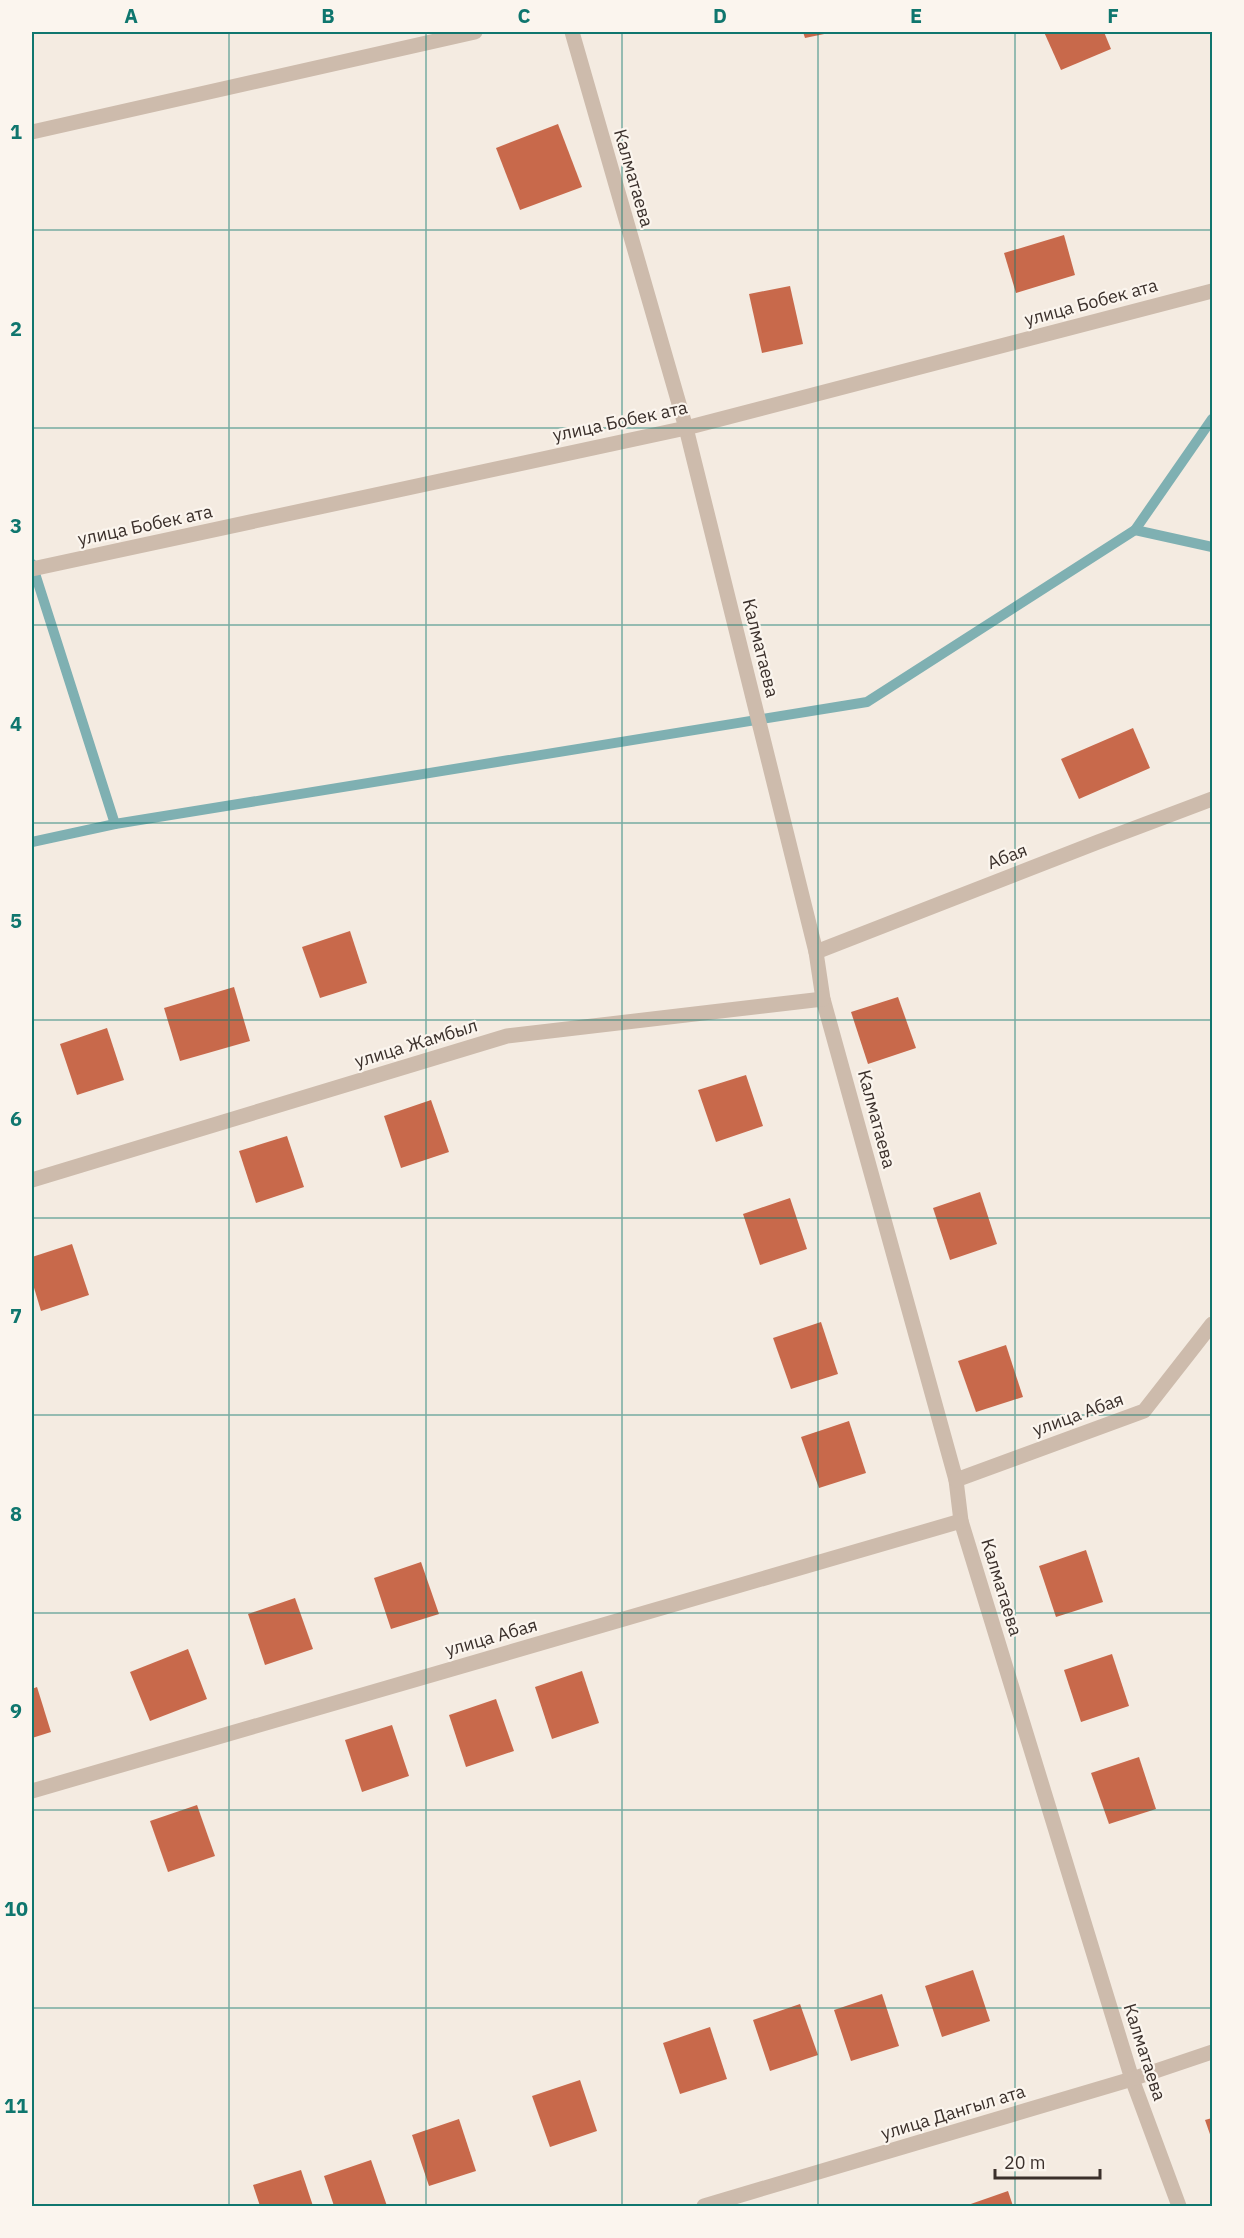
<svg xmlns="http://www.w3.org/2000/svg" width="1244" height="2238" viewBox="0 0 1244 2238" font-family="'IBM Plex Sans',sans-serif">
<rect width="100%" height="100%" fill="#f4ebe1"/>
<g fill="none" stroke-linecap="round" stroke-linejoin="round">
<g stroke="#7fb0b2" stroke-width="10">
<path d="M1135,530L1212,547"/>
<path d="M32,564L115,824"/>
<path d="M32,842L115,824L867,702L1135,530L1212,419"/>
</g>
</g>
<g fill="#c8694b">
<path d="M803,32H829V33L805,38Z"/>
<path d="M1044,32H1104L1111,49L1061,70Z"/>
<path d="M558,124L582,187L520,210L496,148Z"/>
<path d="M1064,235L1075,275L1016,293L1004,253Z"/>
<path d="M790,286L803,344L762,353L749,294Z"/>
<path d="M1133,728L1150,768L1079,799L1061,759Z"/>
<path d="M350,931L367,983L320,998L302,947Z"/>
<path d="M234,987L250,1041L180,1061L164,1008Z"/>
<path d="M898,997L916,1048L868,1064L851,1012Z"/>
<path d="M107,1028L124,1080L77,1095L60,1044Z"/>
<path d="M746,1075L763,1126L716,1142L698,1090Z"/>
<path d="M431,1100L449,1152L401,1168L384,1116Z"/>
<path d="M287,1136L304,1187L256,1203L239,1151Z"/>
<path d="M980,1192L997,1244L950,1260L933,1208Z"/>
<path d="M790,1198L807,1249L760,1265L743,1214Z"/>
<path d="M72,1244L89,1295L41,1311L32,1281V1257Z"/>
<path d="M821,1322L838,1374L791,1389L773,1338Z"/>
<path d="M1006,1345L1023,1397L976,1412L958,1361Z"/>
<path d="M849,1421L866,1473L819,1488L801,1437Z"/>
<path d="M1086,1550L1103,1602L1056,1617L1039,1566Z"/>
<path d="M421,1562L439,1614L391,1629L374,1578Z"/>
<path d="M295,1598L313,1649L265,1665L248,1614Z"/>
<path d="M188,1649L207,1699L150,1721L130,1672Z"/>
<path d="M1112,1654L1129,1706L1081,1722L1064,1670Z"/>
<path d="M582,1671L599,1723L552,1739L535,1687Z"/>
<path d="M37,1687L51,1732L32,1738V1689Z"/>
<path d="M496,1699L514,1751L466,1767L449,1715Z"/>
<path d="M392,1725L409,1776L362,1792L345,1740Z"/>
<path d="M1139,1757L1156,1809L1109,1824L1091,1773Z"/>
<path d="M197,1805L215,1856L168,1872L150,1821Z"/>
<path d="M973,1970L990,2021L942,2037L925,1986Z"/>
<path d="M882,1994L899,2046L851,2061L834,2010Z"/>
<path d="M800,2004L818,2055L770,2071L753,2020Z"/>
<path d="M710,2027L727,2079L680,2094L663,2043Z"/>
<path d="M580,2080L597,2131L550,2147L532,2096Z"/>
<path d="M1212,2118V2140L1205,2120Z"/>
<path d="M459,2119L476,2171L429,2186L412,2135Z"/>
<path d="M371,2160L387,2206H334L324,2176Z"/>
<path d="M301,2170L313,2206H260L253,2185Z"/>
<path d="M1008,2191L1013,2206H965Z"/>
</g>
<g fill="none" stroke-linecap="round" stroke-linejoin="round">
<g stroke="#cdbbac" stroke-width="15">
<path d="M572,32L686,428L816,952L823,999L956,1480L961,1521L1132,2079L1179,2206"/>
<path d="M32,132L475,32"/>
<path d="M32,569L686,428L1212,291"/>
<path d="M816,952L1098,842L1212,799"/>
<path d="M32,1180L507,1036L823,999"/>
<path d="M956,1480L1144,1411L1212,1324"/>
<path d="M32,1791L961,1521"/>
<path d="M704,2206L1132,2079L1212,2052"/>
</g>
</g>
<path fill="none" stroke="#0f766e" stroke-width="1.5" stroke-opacity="0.55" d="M229,32V2206M426,32V2206M622,32V2206M818,32V2206M1015,32V2206M32,230H1212M32,428H1212M32,625H1212M32,823H1212M32,1020H1212M32,1218H1212M32,1415H1212M32,1613H1212M32,1810H1212M32,2008H1212"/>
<g text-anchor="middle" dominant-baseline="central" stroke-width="4.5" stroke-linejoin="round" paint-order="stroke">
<g font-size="18" fill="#3b302b" stroke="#fbf5ee">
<text transform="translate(634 178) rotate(74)">Калматаева</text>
<text transform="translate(1091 302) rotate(-15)">улица Бобек ата</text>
<text transform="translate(620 421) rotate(-12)">улица Бобек ата</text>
<text transform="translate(145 525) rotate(-12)">улица Бобек ата</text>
<text transform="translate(761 648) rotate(76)">Калматаева</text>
<text transform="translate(1007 856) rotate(-21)">Абая</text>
<text transform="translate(416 1043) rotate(-17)">улица Жамбыл</text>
<text transform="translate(877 1119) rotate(75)">Калматаева</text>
<text transform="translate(1078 1414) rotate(-20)">улица Абая</text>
<text transform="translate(1002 1587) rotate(73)">Калматаева</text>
<text transform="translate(491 1637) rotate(-16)">улица Абая</text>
<text transform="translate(1145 2052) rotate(72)">Калматаева</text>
<text transform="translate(953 2112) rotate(-17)">улица Дангыл ата</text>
</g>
</g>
<rect width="1244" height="2238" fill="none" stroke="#fbf5ee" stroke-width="66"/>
<path d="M995 2169v9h105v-9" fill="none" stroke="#3b302b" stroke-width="3"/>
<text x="1004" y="2169" font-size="18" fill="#3b302b" stroke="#fbf5ee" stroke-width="4.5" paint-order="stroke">20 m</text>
<rect x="33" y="33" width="1178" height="2172" fill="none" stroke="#0f766e" stroke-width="2"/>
<g font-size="20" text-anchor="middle" font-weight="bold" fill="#0f766e">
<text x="131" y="23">A</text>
<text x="328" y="23">B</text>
<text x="524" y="23">C</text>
<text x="720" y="23">D</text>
<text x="916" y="23">E</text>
<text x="1113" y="23">F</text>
<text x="16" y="139">1</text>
<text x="16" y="336">2</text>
<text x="16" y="533">3</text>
<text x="16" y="731">4</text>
<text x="16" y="928">5</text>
<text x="16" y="1126">6</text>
<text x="16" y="1323">7</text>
<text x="16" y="1521">8</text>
<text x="16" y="1718">9</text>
<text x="16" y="1916">10</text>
<text x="16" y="2113">11</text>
</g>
</svg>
